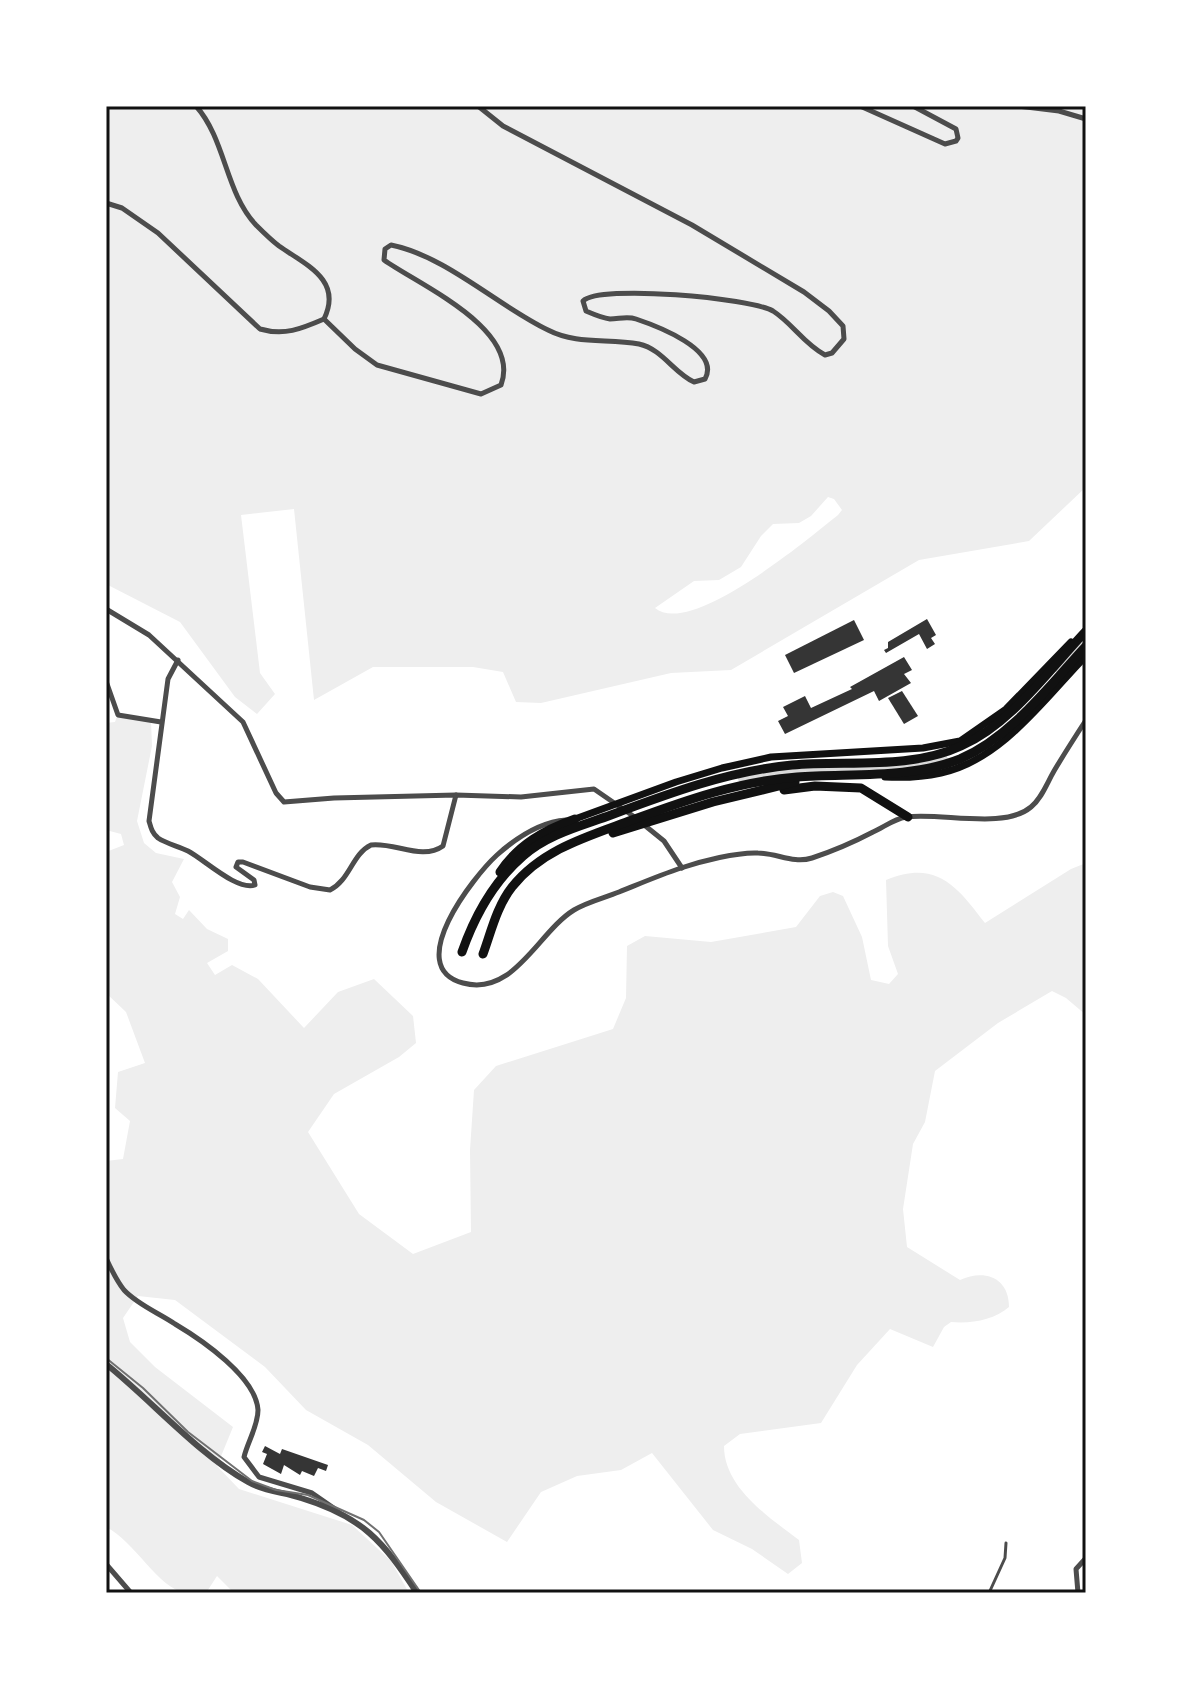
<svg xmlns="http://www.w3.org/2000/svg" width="1192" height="1699" viewBox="0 0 1192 1699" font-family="Montserrat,sans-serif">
<rect width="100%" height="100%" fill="#fff"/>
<g fill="#eee" fill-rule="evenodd">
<path d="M106,106H1086V487L1029,541L919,560L731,670L671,673L541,703L516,702L503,672L473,667H373L314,700L294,509L241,515L260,673L275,694L257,714L235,697L180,622L106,584ZM828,497L834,499L842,510L838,515C808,539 690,638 655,608L694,581L719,580L741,567L761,536L773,524L799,523L811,516Z"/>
<path d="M117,716L151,721L152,746L137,821L144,843L156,853L184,859L172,882L180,897L175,914L183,919L189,910L207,929L228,939V951L207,963L215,975L232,965L258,979L304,1028L338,992L374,979L413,1016L416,1043L399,1057L334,1094L308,1132L359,1214L413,1254L471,1232L470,1150L474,1090L496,1066L613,1029L626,998L627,946L645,936L711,942L796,927L820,896L833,892L843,896L862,937L871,980L889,984L898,974L888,946L886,880C936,859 957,886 985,923L1071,869L1086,863V1015L1066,998L1052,991L998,1023L935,1071L925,1122L913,1144L903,1209L907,1247L960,1280C984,1269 1009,1277 1009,1307C994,1320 971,1324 951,1322L944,1327L933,1347L890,1329L857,1365L821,1423L740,1434L724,1446C724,1488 769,1517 799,1540L802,1563L788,1574L752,1549L713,1530L652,1453L621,1470L577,1476L541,1492L507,1542L436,1502L368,1445L306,1410L265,1367L175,1300L138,1296L123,1318L130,1342L155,1367L233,1427L217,1466L239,1489L352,1525L391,1561L409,1593H234L217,1576L206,1593C200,1593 193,1594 186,1593C158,1589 135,1541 106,1527V1161L123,1159L130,1121L115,1108L118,1072L145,1063L126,1012L106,993V852L124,845L121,834L106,830V723L115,722Z"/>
</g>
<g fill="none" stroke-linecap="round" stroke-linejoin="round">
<g stroke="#d9d9d9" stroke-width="14">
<path d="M1060,666L1086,638"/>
<path d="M745,778C810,767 876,773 941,760"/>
</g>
</g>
<g fill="#353535">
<path d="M927,619L936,635L931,638L935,644L927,649L919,634L886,653L884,650L888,648V642Z"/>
<path d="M854,620L864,640L794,673L785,655Z"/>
<path d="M904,657L912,670L904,674L911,683L879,701L874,691L785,734L778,721L788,716L783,707L805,696L811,708L852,689L850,687Z"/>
<path d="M902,691L918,716L904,724L888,698Z"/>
<path d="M265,1446L280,1454L282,1449L328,1465L326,1471L318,1468L314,1476L302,1471L300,1475L284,1465L281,1474L263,1464L267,1454L262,1452Z"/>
</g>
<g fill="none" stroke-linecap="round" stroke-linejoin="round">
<path stroke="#4c4c4c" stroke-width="3" d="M989,1593L1005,1558L1006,1543"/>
<g stroke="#4c4c4c" stroke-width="5">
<path d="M196,106C226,140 225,192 256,225C263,232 271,240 279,246C306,265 343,280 324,319L355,349L377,365L481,394L501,385C522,329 419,285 384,260L385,249L391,245C446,256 498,306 548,330C577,345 608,338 639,344C662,349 674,373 694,382L705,379C721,350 657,326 636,319C627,316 619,319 610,319C602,318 593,314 586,311L583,301C600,284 750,298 773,311C792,323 804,344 825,355L832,353L844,339L843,326L829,311L804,292L692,225L503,126L478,106"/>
<path d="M860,106L945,144L956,141L958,138L956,129L913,106"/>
<path d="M1018,106L1059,111L1086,119"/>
<path d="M106,203L122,208L158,233L260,329C284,336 301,329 324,319"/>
<path d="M106,609L149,635L243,722L276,793L284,802L334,798L456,795L521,797L594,789L636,818"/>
<path d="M178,660L168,679L149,821C151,828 152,833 158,838C167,844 178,846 188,851C205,860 237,891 255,885L254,880L236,867L238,862H243L310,887L330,890C350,880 352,854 371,845C395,842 422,861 443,846L456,795"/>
<path d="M106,681L118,715L161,722"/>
<path d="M566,820C539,822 516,838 497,855C474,876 402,967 463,983C514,997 538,932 574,910C587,902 604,898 619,892C639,884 660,875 681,868C702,861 737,852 758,853C777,853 793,864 812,858C833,851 854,842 873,832C884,827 894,819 906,817C941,812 1004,830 1031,807C1042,798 1047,783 1054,771C1064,754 1075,737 1086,720"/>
<path d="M643,824L664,841L682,868"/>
<path d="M106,1258C111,1269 116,1280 124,1290C138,1305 159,1313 175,1324C202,1340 256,1377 258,1410C258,1426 248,1441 244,1457L259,1477L312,1493L338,1511"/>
<path d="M106,1564L131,1593"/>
<path d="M1078,1593L1076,1569L1086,1558"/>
</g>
<path stroke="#4c4c4c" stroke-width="6" d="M106,1364C152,1401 198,1454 248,1482C265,1492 284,1492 301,1498C363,1517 383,1541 417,1593"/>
<g stroke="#111" stroke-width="7">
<path d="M885,777C904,778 923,777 941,773C1002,760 1045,698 1086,656"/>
<path d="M575,819L676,782L722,768L771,757L923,748L960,741L1006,709L1071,642"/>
</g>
<g stroke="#111" stroke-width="9">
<path d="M784,790L815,786L861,788L908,817"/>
<path d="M613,833L713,802L795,782"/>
<path d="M500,872C518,845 544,830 575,819"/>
<path d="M462,952C475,915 493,882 523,856C548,834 581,826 611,815C670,793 729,771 792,765C847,760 909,770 961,746C1011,724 1049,670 1086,631"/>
<path d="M483,954C491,932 497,906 512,887C542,849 589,836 632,820C686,800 740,781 797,777C849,773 910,779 960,759C1011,737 1049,686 1086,646"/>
</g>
<path stroke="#707070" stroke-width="2" d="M106,1358L143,1388L188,1432L252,1481L276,1490L308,1495L364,1520L379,1532L421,1593"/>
</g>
<rect width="1192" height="1699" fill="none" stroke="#ffffff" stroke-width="216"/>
<rect x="108" y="108" width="976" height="1483" fill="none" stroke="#111" stroke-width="3"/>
</svg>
